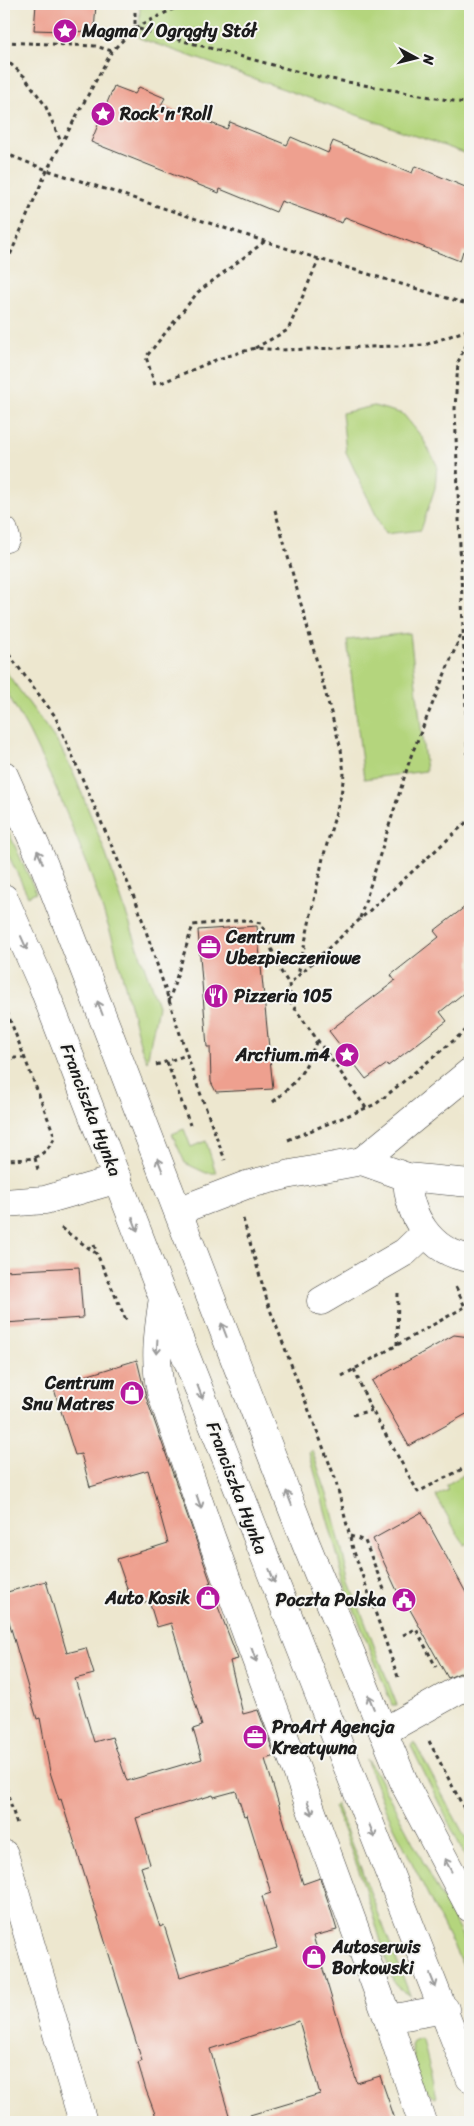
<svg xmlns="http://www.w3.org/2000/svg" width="474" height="2126" viewBox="0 0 474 2126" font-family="Sriracha,sans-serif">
<rect width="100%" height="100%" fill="#f6f6f2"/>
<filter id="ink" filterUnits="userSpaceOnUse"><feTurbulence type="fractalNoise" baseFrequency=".02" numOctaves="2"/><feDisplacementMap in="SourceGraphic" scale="10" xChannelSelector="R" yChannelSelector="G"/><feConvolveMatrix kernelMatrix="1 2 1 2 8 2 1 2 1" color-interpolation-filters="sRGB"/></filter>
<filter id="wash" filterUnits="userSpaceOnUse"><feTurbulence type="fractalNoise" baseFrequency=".0096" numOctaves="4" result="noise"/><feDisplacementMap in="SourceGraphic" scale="20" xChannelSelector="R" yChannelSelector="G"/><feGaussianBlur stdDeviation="1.12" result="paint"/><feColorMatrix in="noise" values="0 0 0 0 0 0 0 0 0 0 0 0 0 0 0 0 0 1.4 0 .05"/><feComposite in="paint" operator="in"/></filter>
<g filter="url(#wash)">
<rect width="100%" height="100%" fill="#ede7cf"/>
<g fill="#b4d57d" stroke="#68784c">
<path d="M140,4H470V155L139,38Z"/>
<path d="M374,406L403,414L422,437L437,465L435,488L421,530L385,534L346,452L342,413Z"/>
<path d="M410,633L426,771L364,779L347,640Z"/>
<path d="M4,669L60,746L76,779L103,846L158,1006L147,1061L141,1047L113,940L86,861L56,788L29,732L4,687Z"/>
<path d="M4,822L36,892L28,896L4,846Z"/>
<path d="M184,1129L191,1147L206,1141L216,1173H206L185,1163L172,1134Z"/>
<path d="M312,1450L330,1503L350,1583L397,1705H392L348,1594L309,1452Z"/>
<path d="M470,1471V1542L464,1545L436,1496L448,1490L446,1485Z"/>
<path d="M414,1742L470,1846V1866L411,1746Z"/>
<path d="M366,1759L377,1774L470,1951V1980L385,1808Z"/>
<path d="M336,1804L410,1995L398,1987L393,1981L362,1879L334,1806Z"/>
<path d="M420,2039L423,2041L437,2097L434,2098L420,2086L411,2046L413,2042Z"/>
</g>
<g id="blocks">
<g fill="#eea08f" fill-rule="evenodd">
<path d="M36,4H96L94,32L34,30Z"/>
<path d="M114,86L135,94L139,87L165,98L161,105L227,129L230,122L287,145L291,137L328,153L333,141L412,173L415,166L470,189V254L463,251L460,261L345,217L342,223L281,201L276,212L220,189L219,193L91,142Z"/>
<path d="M470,903V988L440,1012L447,1021L388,1066L387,1064L366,1079L329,1031L395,981L391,975L439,937L434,931Z"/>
<path d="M257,926L273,1089L216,1092L211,1082L210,1047H207L198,930Z"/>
<path d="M79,1267L83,1318L4,1323V1271Z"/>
<path d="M454,1335L470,1337V1412L409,1446L372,1381Z"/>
<path d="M137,1360L146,1397L211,1583H209L238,1659L230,1661L243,1714L258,1710L275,1756L265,1759L303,1884L320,1878L330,1907L337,1930L313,1936L357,2083L380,2076L396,2122H251L250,2115L320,2094L299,2021L210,2049L231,2122H158L146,2090L138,2063L142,2061L61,1799L59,1800L50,1772L40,1718L37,1719L4,1604V1593L46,1581L67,1653L86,1648L94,1674L75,1679L94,1742L112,1737L127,1781L202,1759L193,1729L202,1726L171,1623L157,1627L149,1601L133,1605L117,1559L168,1543L148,1470L90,1487L81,1454L75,1455L53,1386ZM236,1791L244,1816L247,1815L271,1893L262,1896L277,1948L180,1977L164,1925L160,1927L141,1867L150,1864L136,1818L213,1795L214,1797Z"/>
<path d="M422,1512L470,1600V1678L460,1673L448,1678L408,1606L405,1608L373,1539Z"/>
</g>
</g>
</g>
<g filter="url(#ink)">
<use href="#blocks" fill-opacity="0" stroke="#3b3a37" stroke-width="1"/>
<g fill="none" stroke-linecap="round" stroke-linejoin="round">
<defs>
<g id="minor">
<path d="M4,531L6,538"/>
<path d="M362,1161L470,1072"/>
<path d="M407,1177C408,1215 430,1253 470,1258"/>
<path d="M4,1203L45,1200L118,1179"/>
<path d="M178,1211L246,1185L291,1174L362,1161L407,1177L470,1183"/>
<path d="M163,1298C158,1331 154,1360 161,1392L211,1537L388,2019L445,2009"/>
<path d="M321,1301L405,1252L425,1233"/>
<path d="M383,1732L460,1689"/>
<path d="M4,1854L83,2122"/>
<path d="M388,2019L422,2122"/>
</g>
<g id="major">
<path d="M4,775L44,865L306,1544L406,1787L470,1908"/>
<path d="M4,898L42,984L163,1298L470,2078"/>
</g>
</defs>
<use href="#minor" stroke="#3b3a37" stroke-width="29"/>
<use href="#major" stroke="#3b3a37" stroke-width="29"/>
<g stroke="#3b3a37" stroke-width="3" stroke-dasharray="4 4" stroke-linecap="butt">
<path d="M135,4V28L183,4"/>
<path d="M4,42L95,46L112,51"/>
<path d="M4,58L24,76L45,105L61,142"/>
<path d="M4,153L47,170L319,259L470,305"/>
<path d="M4,159L13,157"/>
<path d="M4,269L47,170L112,51L135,28L314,76L470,104"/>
<path d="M470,337L458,362L455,409L470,819"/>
<path d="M255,348L288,330L319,259"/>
<path d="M161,383L218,359L255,348L281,350L425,345L470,329"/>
<path d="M155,385L146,357L198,292L264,242"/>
<path d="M275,510L341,749L344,774L341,795L323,858L298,975"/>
<path d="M4,648L55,716L137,904L194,1076L225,1160"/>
<path d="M360,918L411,756L462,632"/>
<path d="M169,1001L193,925L244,920L261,923L280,970L289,984"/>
<path d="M4,1004L55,1137C42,1162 29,1159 4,1160"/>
<path d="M13,1058H24"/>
<path d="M167,1062L190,1125"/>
<path d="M156,1065L187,1055"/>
<path d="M273,1102C300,1079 304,1072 317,1040"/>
<path d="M366,1108L291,1003L289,984L470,819"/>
<path d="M288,1140L376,1104L470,1027"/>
<path d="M35,1158L38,1170"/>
<path d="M243,1219L269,1307L335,1478L353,1549L398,1677"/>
<path d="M61,1228L97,1254L126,1320"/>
<path d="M94,1245L97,1254"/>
<path d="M456,1287L465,1307"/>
<path d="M397,1345L398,1293"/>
<path d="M354,1369L369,1405L418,1492L470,1465"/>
<path d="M342,1376L470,1304"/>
<path d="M353,1415L372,1410"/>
<path d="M350,1536L365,1541L385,1592"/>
<path d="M403,1635L416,1629L436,1667"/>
<path d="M429,1741L470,1820"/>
<path d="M470,1780V1782"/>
<path d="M4,1781L17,1825"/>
</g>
<use href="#minor" stroke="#fff" stroke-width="28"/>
<use href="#major" stroke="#fff" stroke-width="28"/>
</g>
<defs><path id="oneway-shaft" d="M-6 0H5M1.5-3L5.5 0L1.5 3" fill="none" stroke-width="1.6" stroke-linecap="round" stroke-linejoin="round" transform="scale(1.25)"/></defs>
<g stroke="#999">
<use href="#oneway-shaft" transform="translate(40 857) rotate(-113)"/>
<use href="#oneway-shaft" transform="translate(24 943) rotate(66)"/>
<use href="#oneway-shaft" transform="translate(100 1008) rotate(-111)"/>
<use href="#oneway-shaft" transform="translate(160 1165) rotate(-111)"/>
<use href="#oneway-shaft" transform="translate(135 1224) rotate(69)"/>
<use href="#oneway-shaft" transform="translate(224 1330) rotate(-111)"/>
<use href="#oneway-shaft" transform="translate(157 1347) rotate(93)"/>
<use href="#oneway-shaft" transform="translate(200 1392) rotate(69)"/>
<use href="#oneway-shaft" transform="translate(289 1498) rotate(-111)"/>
<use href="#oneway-shaft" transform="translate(199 1502) rotate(71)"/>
<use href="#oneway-shaft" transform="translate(272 1576) rotate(69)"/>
<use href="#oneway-shaft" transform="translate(254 1655) rotate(70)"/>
<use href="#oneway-shaft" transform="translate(371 1702) rotate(-112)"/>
<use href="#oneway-shaft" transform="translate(310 1808) rotate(70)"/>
<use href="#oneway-shaft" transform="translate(372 1831) rotate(68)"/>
<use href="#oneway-shaft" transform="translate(448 1865) rotate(-118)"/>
<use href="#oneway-shaft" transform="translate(433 1981) rotate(68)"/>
</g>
</g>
<defs>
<symbol id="sight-disc" viewBox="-11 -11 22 22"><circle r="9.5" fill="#b5179e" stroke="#f6f6f2"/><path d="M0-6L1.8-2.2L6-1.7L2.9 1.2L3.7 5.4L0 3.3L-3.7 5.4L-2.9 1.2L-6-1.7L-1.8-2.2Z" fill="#fff"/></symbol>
<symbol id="office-disc" viewBox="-11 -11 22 22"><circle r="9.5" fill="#b5179e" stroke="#f6f6f2"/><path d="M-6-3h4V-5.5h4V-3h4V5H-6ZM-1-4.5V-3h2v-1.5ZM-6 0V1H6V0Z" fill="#fff"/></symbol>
<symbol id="restaurant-disc" viewBox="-11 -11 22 22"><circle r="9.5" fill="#b5179e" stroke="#f6f6f2"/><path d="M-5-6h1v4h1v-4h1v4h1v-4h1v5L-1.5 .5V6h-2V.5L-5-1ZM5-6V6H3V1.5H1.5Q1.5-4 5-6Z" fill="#fff"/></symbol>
<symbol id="shop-disc" viewBox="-11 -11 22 22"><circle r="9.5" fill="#b5179e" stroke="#f6f6f2"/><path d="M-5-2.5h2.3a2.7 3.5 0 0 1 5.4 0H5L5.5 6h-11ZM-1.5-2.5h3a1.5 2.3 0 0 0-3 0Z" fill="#fff"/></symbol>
<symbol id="civic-disc" viewBox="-11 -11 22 22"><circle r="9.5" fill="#b5179e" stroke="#f6f6f2"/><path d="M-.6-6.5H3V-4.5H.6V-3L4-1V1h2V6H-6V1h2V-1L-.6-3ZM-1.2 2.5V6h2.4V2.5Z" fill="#fff"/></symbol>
</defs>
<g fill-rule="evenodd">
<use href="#sight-disc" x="51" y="17" width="28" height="28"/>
<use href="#sight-disc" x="89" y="100" width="28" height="28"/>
<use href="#office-disc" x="195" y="933" width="28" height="28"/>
<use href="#restaurant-disc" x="202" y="982" width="28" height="28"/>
<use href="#sight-disc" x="333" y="1041" width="28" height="28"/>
<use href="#shop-disc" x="118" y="1379" width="28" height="28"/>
<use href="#shop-disc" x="194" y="1584" width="28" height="28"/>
<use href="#civic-disc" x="390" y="1586" width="28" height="28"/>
<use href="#office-disc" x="241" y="1723" width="28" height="28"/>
<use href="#shop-disc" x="300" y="1943" width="28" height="28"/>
</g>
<g text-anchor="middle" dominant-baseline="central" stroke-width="4" stroke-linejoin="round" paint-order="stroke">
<g font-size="18" font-weight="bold" fill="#1c1c1c" stroke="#f6f6f2" text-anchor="start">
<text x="82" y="31">Magma / Ogrągły Stół</text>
<text x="120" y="114">Rock'n'Roll</text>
<text x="226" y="937">Centrum<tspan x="226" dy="21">Ubezpieczeniowe</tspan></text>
<text x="234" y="996">Pizzeria 105</text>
<text x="330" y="1055" text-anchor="end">Arctium.m4</text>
<text x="114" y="1383" text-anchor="end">Centrum<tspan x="114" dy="21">Snu Matres</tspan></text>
<text x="190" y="1598" text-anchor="end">Auto Kosik</text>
<text x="386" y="1600" text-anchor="end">Poczta Polska</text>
<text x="272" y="1727">ProArt Agencja<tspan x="272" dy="21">Kreatywna</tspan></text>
<text x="332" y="1947">Autoserwis<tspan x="332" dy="21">Borkowski</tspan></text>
</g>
<g font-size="18" fill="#1c1c1c" stroke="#f6f6f2">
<text transform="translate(91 1110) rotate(69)">Franciszka Hynka</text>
<text transform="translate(237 1488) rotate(69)">Franciszka Hynka</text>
</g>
</g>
<rect width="474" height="2126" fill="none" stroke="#f6f6f2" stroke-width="20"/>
<g transform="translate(416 58) rotate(97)" stroke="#f6f6f2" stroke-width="4" paint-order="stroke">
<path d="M0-4L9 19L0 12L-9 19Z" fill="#1c1c1c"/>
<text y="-8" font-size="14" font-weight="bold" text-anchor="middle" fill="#1c1c1c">N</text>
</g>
</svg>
